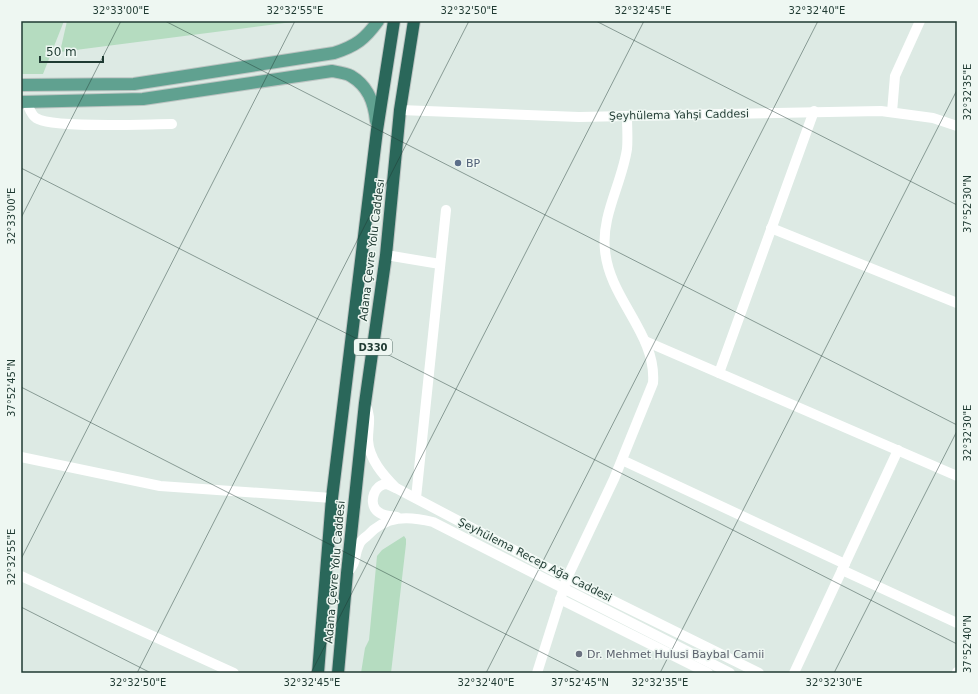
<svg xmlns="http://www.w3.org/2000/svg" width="978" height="694" viewBox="0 0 978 694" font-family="'DejaVu Sans',sans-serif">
<rect width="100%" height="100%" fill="#ddeae4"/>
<g fill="#b5dcc0">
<path d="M21,21H64L43,74H21Z"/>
<path d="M67,21H300L60,52Z"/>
<path d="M404,536L406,539V544L391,673H361L365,648L369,640L377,556L382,550Z"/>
</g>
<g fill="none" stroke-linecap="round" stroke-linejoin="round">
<defs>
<g id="major">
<path d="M21,85L134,84L334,53C356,46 365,39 378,21"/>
<path d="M21,102L143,99L332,71C338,72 346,73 351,76C368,86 374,102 376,121"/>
</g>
<g id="highway">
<path d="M318,673L332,498L377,130L394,21"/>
<path d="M338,673L347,573L365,403L386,255L400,110L414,21"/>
</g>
</defs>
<use href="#major" stroke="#bcc4c2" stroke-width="14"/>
<use href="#highway" stroke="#bcc4c2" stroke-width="14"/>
<g stroke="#fff" stroke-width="10">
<path d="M26,102C29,107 31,115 36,118C53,129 147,124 172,124"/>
<path d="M400,110L579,117L881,111L933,118L957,126"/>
<path d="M892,112L895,76L920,21"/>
<path d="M771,228L957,303"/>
<path d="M386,255L440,264"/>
<path d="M645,341L957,476"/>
<path d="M719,373L814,111"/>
<path d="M365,403C372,419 368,424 368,440C369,459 383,475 396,488L567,578L759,673"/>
<path d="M21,457L160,486L332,498"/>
<path d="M622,460L845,564"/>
<path d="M396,488C393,487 390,485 387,484C374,484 369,502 376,510C381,516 390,516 397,517"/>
<path d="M416,498L446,210"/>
<path d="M842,570L957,623"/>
<path d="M347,573C358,561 353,558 359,545C360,542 364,538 367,536C386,515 408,516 433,522L730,673"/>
<path d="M21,576L234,673"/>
<path d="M560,599L708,673"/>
<path d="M537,673L567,578L614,479L653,383C657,334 609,299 605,250C601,216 622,183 627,149C628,139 627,127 627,116"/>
<path d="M794,673L898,450"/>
<path d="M957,673V672"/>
</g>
<use href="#major" stroke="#60a190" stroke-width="12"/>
<use href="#highway" stroke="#2a675a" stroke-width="12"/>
</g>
<path fill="none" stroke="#1f3a32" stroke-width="1" stroke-opacity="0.45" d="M165,21L957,425M596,21L957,205M21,168L957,644M21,218L121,21M21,387L582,673M21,559L295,21M21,607L151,673M137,673L469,21M311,673L644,21M486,673L818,21M660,673L957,90M834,673L957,431"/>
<circle fill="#5c6f8a" stroke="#eef7f2" stroke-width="1.5" cx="458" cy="163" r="4"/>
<circle fill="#6b7280" stroke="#eef7f2" stroke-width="1.5" cx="579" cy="654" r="4"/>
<g text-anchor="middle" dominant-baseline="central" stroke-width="3" stroke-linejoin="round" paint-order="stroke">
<rect fill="#eef7f2" stroke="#5d736c" stroke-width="1" x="354" y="339" width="38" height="16" rx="3"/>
<g font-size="10" font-weight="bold" fill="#1f3a32">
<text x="373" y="347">D330</text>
</g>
<g font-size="11" fill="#1f3a32" stroke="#eef7f2">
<text transform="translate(679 115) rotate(-1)">Şeyhülema Yahşi Caddesi</text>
<text transform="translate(372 250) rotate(-83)">Adana Çevre Yolu Caddesi</text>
<text transform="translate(535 560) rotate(27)">Şeyhülema Recep Ağa Caddesi</text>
<text transform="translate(335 572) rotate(-85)">Adana Çevre Yolu Caddesi</text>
</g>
<g font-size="11" fill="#4e5e75" stroke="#eef7f2" text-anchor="start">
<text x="466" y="163">BP</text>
</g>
<g font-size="11" fill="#5b616d" stroke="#eef7f2" text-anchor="start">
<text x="587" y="654">Dr. Mehmet Hulusi Baybal Camii</text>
</g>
</g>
<rect width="978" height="694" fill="none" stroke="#eef7f2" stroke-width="44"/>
<path d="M40 56v6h63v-6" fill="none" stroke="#1f3a32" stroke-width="2"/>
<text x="46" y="56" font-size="12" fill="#1f3a32" stroke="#eef7f2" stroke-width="3" paint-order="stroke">50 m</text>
<rect x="22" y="22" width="934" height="650" fill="none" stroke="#1f3a32" stroke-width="1.5"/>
<g font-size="10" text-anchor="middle" fill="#1f3a32">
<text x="121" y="14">32°33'00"E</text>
<text x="295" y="14">32°32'55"E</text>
<text x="469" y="14">32°32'50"E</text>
<text x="643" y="14">32°32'45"E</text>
<text x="817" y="14">32°32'40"E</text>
<text transform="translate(967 92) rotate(-90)" y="4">32°32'35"E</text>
<text transform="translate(967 204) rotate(-90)" y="4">37°52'30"N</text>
<text transform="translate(11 216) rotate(-90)" y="4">32°33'00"E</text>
<text transform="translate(11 388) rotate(-90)" y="4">37°52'45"N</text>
<text transform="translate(967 433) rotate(-90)" y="4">32°32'30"E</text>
<text transform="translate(11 557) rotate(-90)" y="4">32°32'55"E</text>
<text transform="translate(967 644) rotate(-90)" y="4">37°52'40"N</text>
<text x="138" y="686">32°32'50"E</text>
<text x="312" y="686">32°32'45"E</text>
<text x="486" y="686">32°32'40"E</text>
<text x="580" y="686">37°52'45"N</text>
<text x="660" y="686">32°32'35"E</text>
<text x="834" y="686">32°32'30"E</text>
</g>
</svg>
